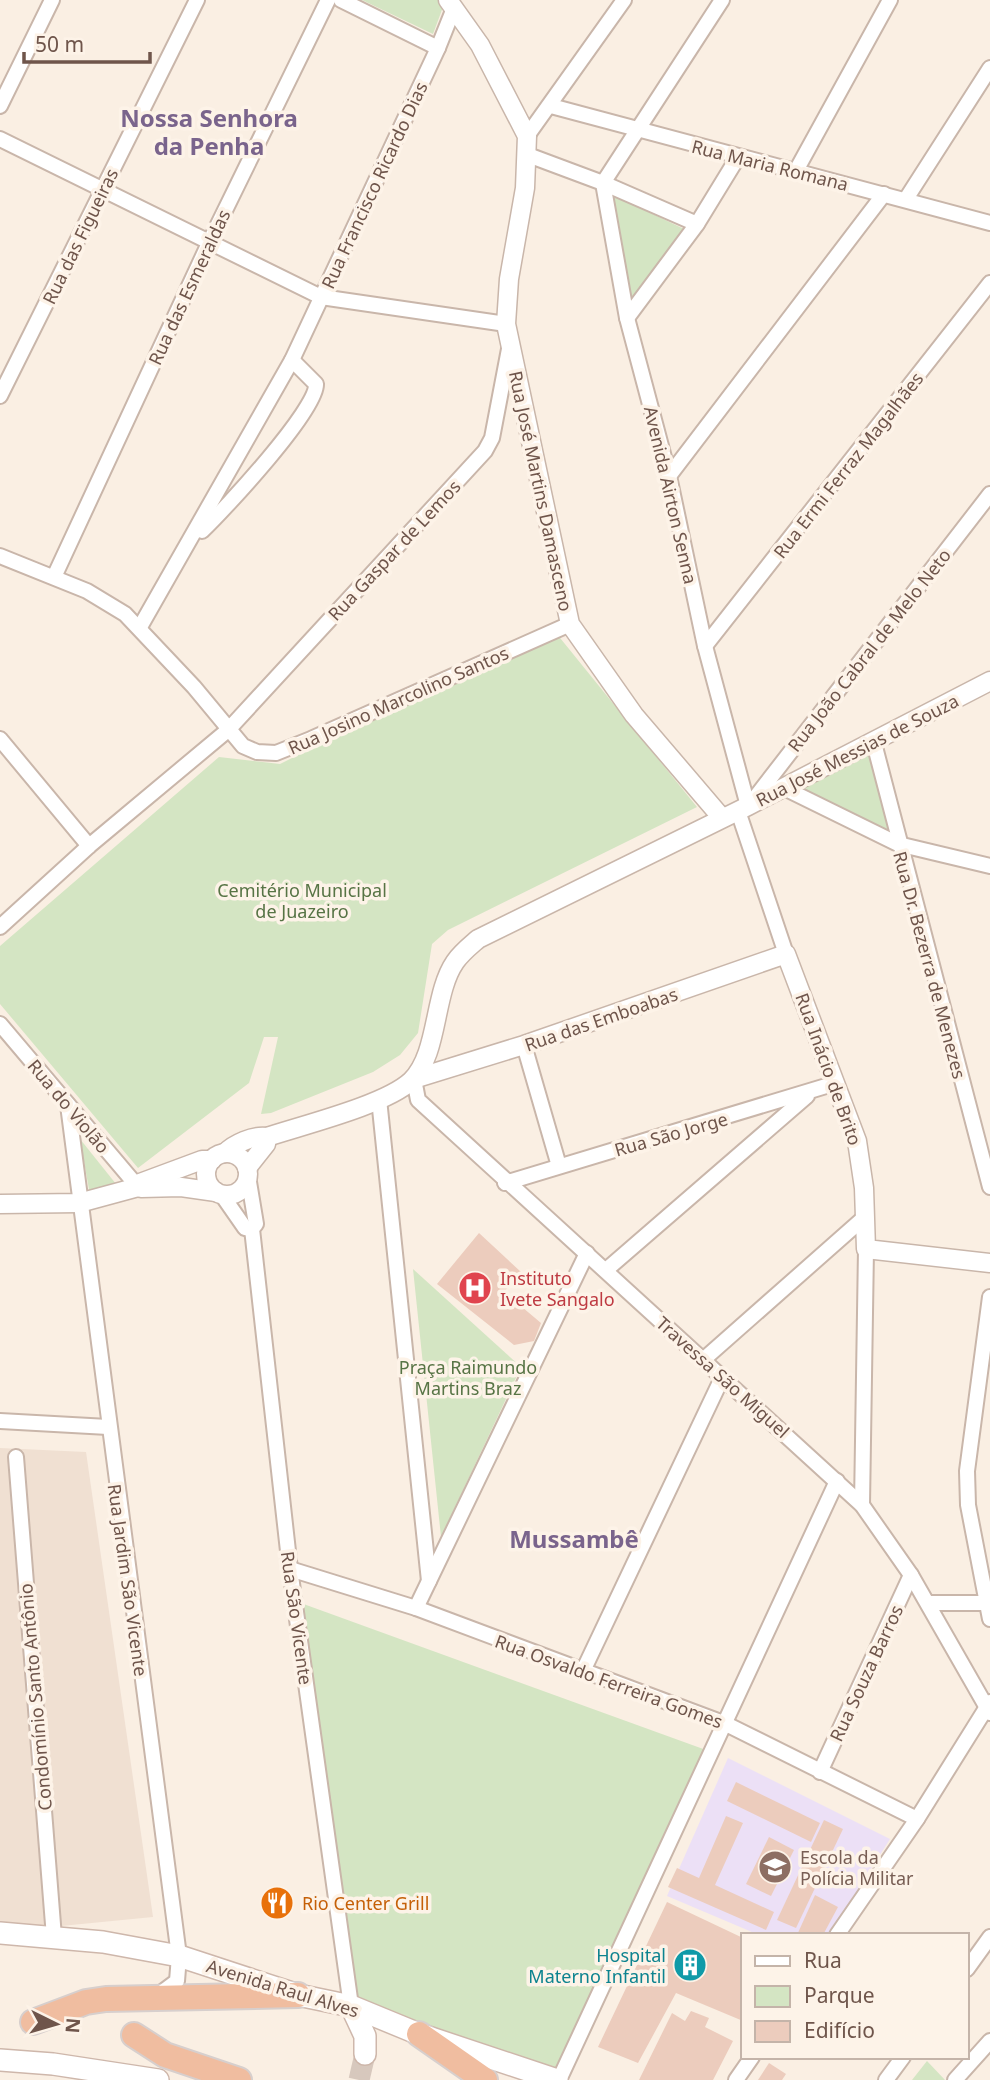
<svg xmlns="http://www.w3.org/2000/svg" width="990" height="2080" viewBox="0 0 990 2080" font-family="'Noto Sans',sans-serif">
<rect width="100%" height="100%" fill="#faefe3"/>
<path fill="#f0e0d2" d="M0,1448L86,1452L153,1917L0,1932Z"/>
<path fill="#ece0f6" d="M728,1758L890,1839L829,1935H759L667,1896Z"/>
<g fill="#d4e5c3">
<path d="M362,0H439L443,7L433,34Z"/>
<path d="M611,194L684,229L627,309Z"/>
<path d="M552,628L697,807L448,930L432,944L418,1033L400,1055L373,1072L271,1113L261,1114L278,1037H264L249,1083L138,1168L0,1004V946L219,757L280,764Z"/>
<path d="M874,743L898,844L784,788Z"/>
<path d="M80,1139L116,1184L90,1195Z"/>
<path d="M413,1269L521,1367L441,1537Z"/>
<path d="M298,1602L706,1750L552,2080L355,2017Z"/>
<path d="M927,2061L945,2080H912Z"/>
</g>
<g fill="#ecccbd">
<path d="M479,1233L521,1272L504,1292L541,1323L534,1341L514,1345L437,1284Z"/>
<path d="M736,1782L820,1823L811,1842L727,1801Z"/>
<path d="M726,1816L743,1823L715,1885L774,1912L766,1930L668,1887L677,1868L699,1878Z"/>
<path d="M824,1820L843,1829L796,1928L777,1920Z"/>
<path d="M769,1837L794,1850L771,1896L746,1884Z"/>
<path d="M815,1895L838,1907L823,1935H797Z"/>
<path d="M667,1902L743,1938V2021L676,1993L638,2063L598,2047Z"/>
<path d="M691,2011L709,2018L705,2027L733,2041L713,2080H639L672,2013L685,2021Z"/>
<path d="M769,2063L786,2074L782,2080H758Z"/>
</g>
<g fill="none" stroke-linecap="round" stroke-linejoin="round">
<path stroke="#d7c8bd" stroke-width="21" stroke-dasharray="21 10" stroke-linecap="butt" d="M359,2080L365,2054"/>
<defs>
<g id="minor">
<path d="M341,0L438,48"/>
<path d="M0,106L52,0"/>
<path d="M551,106L990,223"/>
<path d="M527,136L624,0"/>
<path d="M0,139L321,297L506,324"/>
<path d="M528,155L603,183L697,224"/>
<path d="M797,169L890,0"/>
<path d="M603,183L627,318L669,476L705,646L748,806"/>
<path d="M603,183L722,0"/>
<path d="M906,199L990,68"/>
<path d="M627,318L697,224L738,157"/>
<path d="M0,396L197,0"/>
<path d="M669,476L884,194"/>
<path d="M202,531C224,510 318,409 316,384L292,360"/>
<path d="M0,556L87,591L125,614L194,687L243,746L257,752L276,753L311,739L570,624"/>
<path d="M54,577L210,241L328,0"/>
<path d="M140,627L292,360L438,48L454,8"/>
<path d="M705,646L990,283"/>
<path d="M0,739L89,846"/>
<path d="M874,743L990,1187"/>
<path d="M784,788L898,844L990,866"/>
<path d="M751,803L990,494"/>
<path d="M738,811L786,954"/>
<path d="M0,927L89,846L228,730L485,451L492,438L509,349"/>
<path d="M0,1024L138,1187"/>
<path d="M524,1045L559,1166"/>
<path d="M414,1079L418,1100L862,1505L911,1575L990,1713"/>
<path d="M379,1099L429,1581"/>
<path d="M68,1105L179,1956L177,1981L157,1996"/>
<path d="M248,1176L256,1224L252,1229L290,1569L351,2006"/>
<path d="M505,1183L836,1083"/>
<path d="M222,1195L245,1228L252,1229"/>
<path d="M606,1270L807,1096"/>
<path d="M990,1297L967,1471L968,1505L990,1619"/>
<path d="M703,1360L866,1216"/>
<path d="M0,1421L108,1427"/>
<path d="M16,1457L54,1937"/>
<path d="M862,1505L866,1249"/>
<path d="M290,1569L416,1608L726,1724L917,1819"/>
<path d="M928,1603H990"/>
<path d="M416,1608L587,1253"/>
<path d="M583,1671L722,1378"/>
<path d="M820,1772L911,1575"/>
<path d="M837,1935L917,1819L990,1702"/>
<path d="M967,1969L990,1937"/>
<path d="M559,2080L837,1481"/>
<path d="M736,2080L752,2057"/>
<path d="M886,2080L903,2057"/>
<path d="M955,2080L990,2041"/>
</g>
<g id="tertiary">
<path d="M448,0L480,45L527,136L525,188L509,279L506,324L570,624L634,715L722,818"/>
<path d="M414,1079L524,1045L786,954L857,1141L864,1188L866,1249L990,1263"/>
<path d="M225,1153C234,1144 253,1135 267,1137C303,1125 385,1105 411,1081C439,1054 433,994 455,962C461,953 470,946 478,939L748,806L990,681"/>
<circle cx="227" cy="1174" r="21"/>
<path d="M247,1168L266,1144L267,1137"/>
<path d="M141,1188L181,1187L216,1192"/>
<path d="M0,1204L79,1203L138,1187L140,1183L202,1160H212"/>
</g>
<g id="secondary">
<path d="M0,1933L103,1942L179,1956L298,1995L351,2006L419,2034L557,2080"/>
<path d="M351,2006L365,2036V2054"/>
<path d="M0,2060L53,2064L158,2080"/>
</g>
<g id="trunk">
<path d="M33,2022L86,2002L106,1999L298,1995"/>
<path d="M419,2034L485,2080"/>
<path d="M134,2035L165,2055L239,2080"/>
</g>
</defs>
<use href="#minor" stroke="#c9b6aa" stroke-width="18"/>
<use href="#tertiary" stroke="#c9b6aa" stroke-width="21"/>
<use href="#secondary" stroke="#ceb7ab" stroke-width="24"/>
<use href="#trunk" stroke="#d7cfcd" stroke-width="28"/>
<use href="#minor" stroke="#fff" stroke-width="14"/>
<use href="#tertiary" stroke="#fff" stroke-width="18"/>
<use href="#secondary" stroke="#fff" stroke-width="21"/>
<use href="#trunk" stroke="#f0bda0" stroke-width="24"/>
</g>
<defs>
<symbol id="hospital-disc" viewBox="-11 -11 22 22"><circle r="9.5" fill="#e0444e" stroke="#fdf3e8"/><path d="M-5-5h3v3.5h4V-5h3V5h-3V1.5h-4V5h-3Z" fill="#fff"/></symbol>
<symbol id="school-disc" viewBox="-11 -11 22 22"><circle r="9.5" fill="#8d6e63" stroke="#fdf3e8"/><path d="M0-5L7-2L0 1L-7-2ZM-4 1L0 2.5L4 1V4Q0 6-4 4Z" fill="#fff"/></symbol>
<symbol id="restaurant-disc" viewBox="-11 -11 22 22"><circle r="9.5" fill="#e8710a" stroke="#fdf3e8"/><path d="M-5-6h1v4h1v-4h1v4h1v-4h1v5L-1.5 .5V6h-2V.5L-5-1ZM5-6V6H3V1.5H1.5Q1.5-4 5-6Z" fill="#fff"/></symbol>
<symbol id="building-disc" viewBox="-11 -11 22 22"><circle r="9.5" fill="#0f9aa8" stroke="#fdf3e8"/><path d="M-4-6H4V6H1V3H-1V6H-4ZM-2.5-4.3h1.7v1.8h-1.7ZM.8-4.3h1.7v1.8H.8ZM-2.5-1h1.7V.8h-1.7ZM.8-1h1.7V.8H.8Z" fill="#fff"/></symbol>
</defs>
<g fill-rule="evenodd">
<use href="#hospital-disc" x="456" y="1269" width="38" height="38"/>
<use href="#school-disc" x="756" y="1848" width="38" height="38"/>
<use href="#restaurant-disc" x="258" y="1884" width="38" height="38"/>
<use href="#building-disc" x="671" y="1946" width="38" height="38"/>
</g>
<g text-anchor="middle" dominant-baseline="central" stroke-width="7" stroke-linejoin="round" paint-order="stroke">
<g font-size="18" fill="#6f554b" stroke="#fdf3e8">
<text transform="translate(770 165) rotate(14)">Rua Maria Romana</text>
<text transform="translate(374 185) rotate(-65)">Rua Francisco Ricardo Dias</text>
<text transform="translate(80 236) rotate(-64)">Rua das Figueiras</text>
<text transform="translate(189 287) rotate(-65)">Rua das Esmeraldas</text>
<text transform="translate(848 465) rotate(-52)">Rua Ermi Ferraz Magalhães</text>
<text transform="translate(541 491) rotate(78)">Rua José Martins Damasceno</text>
<text transform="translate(671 495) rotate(77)">Avenida Airton Senna</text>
<text transform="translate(394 550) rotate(-47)">Rua Gaspar de Lemos</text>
<text transform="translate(869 650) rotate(-52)">Rua João Cabral de Melo Neto</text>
<text transform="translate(398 700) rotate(-24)">Rua Josino Marcolino Santos</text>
<text transform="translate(857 750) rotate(-27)">Rua José Messias de Souza</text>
<text transform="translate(930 965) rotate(75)">Rua Dr. Bezerra de Menezes</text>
<text transform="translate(601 1019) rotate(-19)">Rua das Emboabas</text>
<text transform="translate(829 1069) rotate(70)">Rua Inácio de Brito</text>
<text transform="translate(69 1106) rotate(50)">Rua do Violão</text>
<text transform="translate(671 1134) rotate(-16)">Rua São Jorge</text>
<text transform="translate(723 1377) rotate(42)">Travessa São Miguel</text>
<text transform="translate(128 1580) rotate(82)">Rua Jardim São Vicente</text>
<text transform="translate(297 1618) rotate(82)">Rua São Vicente</text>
<text transform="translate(866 1673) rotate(-65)">Rua Souza Barros</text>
<text transform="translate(609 1681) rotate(20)">Rua Osvaldo Ferreira Gomes</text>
<text transform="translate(35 1697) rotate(-95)">Condomínio Santo Antônio</text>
<text transform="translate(283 1988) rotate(17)">Avenida Raul Alves</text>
</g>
<g font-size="18" fill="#577445" stroke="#fdf3e8">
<text x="302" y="890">Cemitério Municipal<tspan x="302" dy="21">de Juazeiro</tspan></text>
<text x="468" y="1367">Praça Raimundo<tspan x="468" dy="21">Martins Braz</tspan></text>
</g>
<g font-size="18" fill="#be3a42" stroke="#fdf3e8" text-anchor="start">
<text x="500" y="1278">Instituto<tspan x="500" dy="21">Ivete Sangalo</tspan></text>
</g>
<g font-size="18" fill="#785e54" stroke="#fdf3e8" text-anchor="start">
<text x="800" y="1857">Escola da<tspan x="800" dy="21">Polícia Militar</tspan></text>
</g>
<g font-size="18" fill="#c56008" stroke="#fdf3e8" text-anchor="start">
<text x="302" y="1903">Rio Center Grill</text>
</g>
<g font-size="18" fill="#0d838f" stroke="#fdf3e8" text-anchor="end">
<text x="666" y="1955">Hospital<tspan x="666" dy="21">Materno Infantil</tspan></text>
</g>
<g font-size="24" font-weight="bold" fill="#7a648c" stroke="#fdf3e8">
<text x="209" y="117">Nossa Senhora<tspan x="209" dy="28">da Penha</tspan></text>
<text x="574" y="1538">Mussambê</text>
</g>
</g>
<rect x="741" y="1933" width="228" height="126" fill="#fdf3e8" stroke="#c4b4a9" stroke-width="2"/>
<rect x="755" y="1956" width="35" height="10" fill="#ffffff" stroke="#c4b4a9" stroke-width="2"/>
<text x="804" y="1968" font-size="21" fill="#6f554b">Rua</text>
<rect x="755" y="1986" width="35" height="21" fill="#d4e5c3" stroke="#c4b4a9" stroke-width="2"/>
<text x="804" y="2003" font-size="21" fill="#6f554b">Parque</text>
<rect x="755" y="2021" width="35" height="21" fill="#ecccbd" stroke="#c4b4a9" stroke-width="2"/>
<text x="804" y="2038" font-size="21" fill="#6f554b">Edifício</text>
<g transform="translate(56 2024) rotate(95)" stroke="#fdf3e8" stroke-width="5" paint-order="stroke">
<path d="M0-5L12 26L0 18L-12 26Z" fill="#6f554b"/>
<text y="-10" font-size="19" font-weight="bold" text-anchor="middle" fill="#6f554b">N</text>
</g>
<path d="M24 52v10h126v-10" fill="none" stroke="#6f554b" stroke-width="3.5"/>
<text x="35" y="52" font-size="21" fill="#6f554b" stroke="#fdf3e8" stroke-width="5" paint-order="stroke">50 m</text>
</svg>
